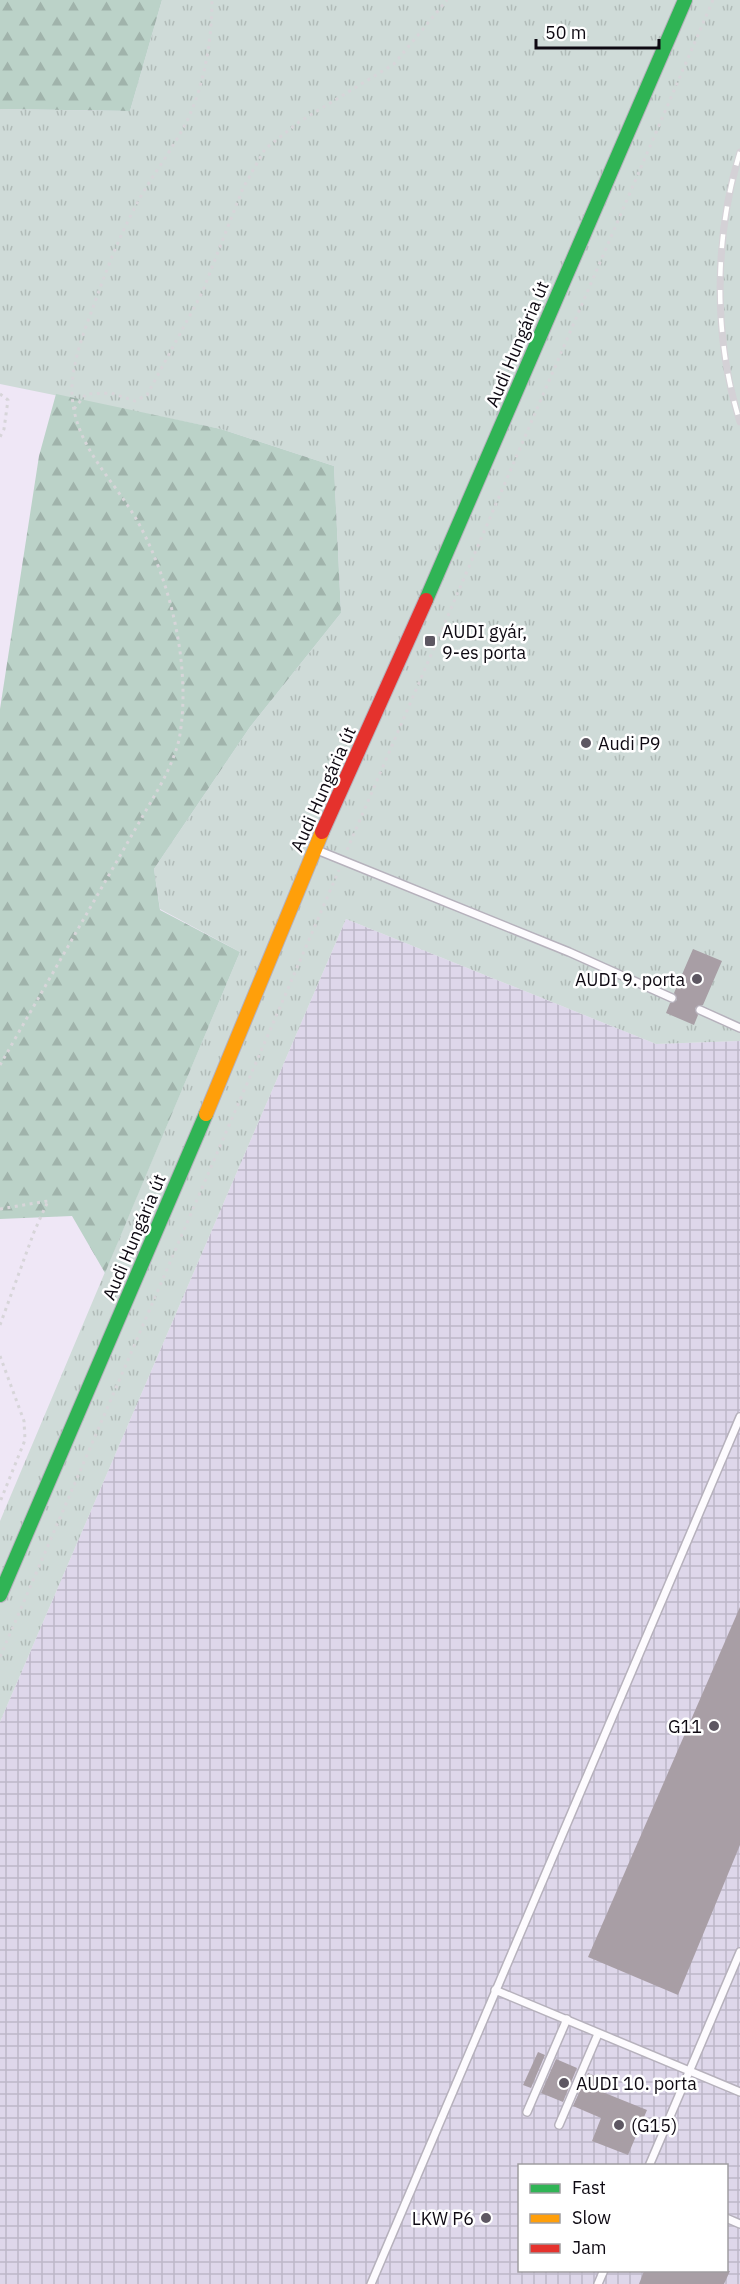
<svg xmlns="http://www.w3.org/2000/svg" width="740" height="2284" viewBox="0 0 740 2284" font-family="'IBM Plex Sans',sans-serif">
<defs>
<pattern id="industrial-grid" width="8" height="8" patternUnits="userSpaceOnUse" patternTransform="scale(1.5)"><rect width="8" height="8" fill="#ded7ea"/><path d="M0 4h8M4 0v8" fill="none" stroke="#bdb7c8"/></pattern>
<pattern id="grass-tufts" width="24" height="20" patternUnits="userSpaceOnUse" patternTransform="scale(1.5)"><rect width="24" height="20" fill="#cfdbd8"/><path d="M3 7l-1-3M5 7V3M7 7l1-3M15 17l-1-3M17 17v-4M19 17l1-3" fill="none" stroke="#b1bbb8"/></pattern>
<pattern id="forest-firs" width="22" height="20" patternUnits="userSpaceOnUse" patternTransform="scale(1.5)"><rect width="22" height="20" fill="#bbd2c8"/><path d="M5 1l3.5 6h-7zM16 11l3.5 6h-7z" fill="#a0b3ab"/></pattern>
</defs>
<rect width="100%" height="100%" fill="#efe7f6"/>
<path fill="url(#industrial-grid)" fill-rule="evenodd" d="M346,919L656,1044L740,1041V2284H0V1722ZM520,2166H726V2270H520Z"/>
<path fill="url(#grass-tufts)" d="M162,0H740V1041L656,1044L346,919L0,1722V1521L240,952L160,909L154,869L250,727L341,613L334,466L221,429L0,384V109L130,111Z"/>
<g fill="url(#forest-firs)">
<path d="M0,0H162L130,111L0,109Z"/>
<path d="M56,394L221,429L334,466L341,613L250,727L154,869L160,910L240,952L105,1273L72,1216L0,1219V709L39,456Z"/>
</g>
<g fill="#a89ea5">
<path d="M693,949L722,961L703,1005L695,1008L698,1015L694,1025L666,1013L670,1003L677,1000L674,993Z"/>
<path d="M740,1607V1845L678,1995L588,1957Z"/>
<path d="M538,2052L545,2055L531,2088L523,2085Z"/>
<path d="M556,2059L577,2068L563,2102L541,2093Z"/>
<path d="M588,2073L605,2080L600,2091L647,2110L628,2155L592,2141L601,2118L573,2106Z"/>
<path d="M644,2271H730L724,2284H639Z"/>
</g>
<g fill="none" stroke-linecap="round" stroke-linejoin="round">
<defs>
<g id="lane">
<path d="M317,850L569,952L672,998"/>
<path d="M700,1010L740,1028"/>
<path d="M495,1990L740,2092"/>
<path d="M527,2112L567,2019"/>
<path d="M559,2125L598,2034"/>
<path d="M649,2166L740,1952"/>
<path d="M726,2218L740,2224"/>
<path d="M371,2284L740,1417"/>
<path d="M598,2284L604,2270"/>
</g>
<g id="fast">
<path d="M426,600L685,0"/>
<path d="M0,1595L206,1114"/>
</g>
<path id="slow" d="M206,1114L322,832"/>
<path id="jam" d="M322,832L426,600"/>
</defs>
<use href="#lane" stroke="#b6b1bc" stroke-width="10"/>
<use href="#fast" stroke="#b6b1bc" stroke-width="16"/>
<use href="#slow" stroke="#b6b1bc" stroke-width="16"/>
<use href="#jam" stroke="#b6b1bc" stroke-width="16"/>
<g stroke="#d7d5d9" stroke-width="3" stroke-dasharray="3 4.5" stroke-linecap="butt">
<path d="M0,394L8,400L4,429L0,437"/>
<path d="M74,409L86,394L111,393L135,401L147,395L202,293L243,188L265,149L299,122L394,64L447,0"/>
<path d="M347,850L713,0"/>
<path d="M0,1065L160,786C168,771 175,756 179,740C192,671 172,585 139,524C115,480 74,447 72,393C71,367 83,334 92,310C104,277 116,244 132,213C146,184 166,159 181,132C203,94 212,43 212,0"/>
<path d="M0,1209L48,1201"/>
<path d="M0,1325L34,1232L48,1201"/>
<path d="M0,1356L24,1421L25,1440L0,1502"/>
<path d="M0,1657L339,870"/>
</g>
<use href="#lane" stroke="#fdfbfe" stroke-width="7"/>
<use href="#fast" stroke="#30b455" stroke-width="14"/>
<use href="#slow" stroke="#ff9f0a" stroke-width="14"/>
<use href="#jam" stroke="#e5322d" stroke-width="14"/>
<defs>
<path id="rail" d="M740,152C714,237 713,337 740,422"/>
</defs>
<use href="#rail" stroke="#d4d1d6" stroke-width="7"/>
<use href="#rail" stroke="#fff" stroke-width="4.5" stroke-dasharray="14" stroke-linecap="butt"/>
</g>
<g fill="#5d5762" stroke="#fff" stroke-width="2">
<rect x="424" y="635" width="12" height="12" rx="3"/>
<circle cx="586" cy="743" r="6"/>
<circle cx="697" cy="979" r="6"/>
<circle cx="714" cy="1726" r="6"/>
<circle cx="564" cy="2083" r="6"/>
<circle cx="619" cy="2125" r="6"/>
<circle cx="486" cy="2218" r="6"/>
</g>
<g text-anchor="middle" dominant-baseline="central" stroke-width="5" stroke-linejoin="round" paint-order="stroke">
<g font-size="18" fill="#0e0912" stroke="#fff">
<text transform="translate(517 344) rotate(-67)">Audi Hungária út</text>
<text transform="translate(323 789) rotate(-66)">Audi Hungária út</text>
<text transform="translate(134 1237) rotate(-67)">Audi Hungária út</text>
</g>
<g font-size="18" fill="#0e0912" stroke="#fff" text-anchor="start">
<text x="442" y="631">AUDI gyár,<tspan x="442" dy="21">9-es porta</tspan></text>
<text x="598" y="743">Audi P9</text>
<text x="685" y="979" text-anchor="end">AUDI 9. porta</text>
<text x="702" y="1726" text-anchor="end">G11</text>
<text x="576" y="2083">AUDI 10. porta</text>
<text x="631" y="2125">(G15)</text>
<text x="474" y="2218" text-anchor="end">LKW P6</text>
</g>
</g>
<rect x="518" y="2164" width="210" height="108" fill="#ffffff" stroke="#9f9da0" stroke-width="1.5"/>
<rect x="530" y="2184" width="30" height="9" fill="#30b455" stroke="#9f9da0" stroke-width="1.5"/>
<text x="572" y="2194" font-size="18" fill="#0e0912">Fast</text>
<rect x="530" y="2214" width="30" height="9" fill="#ff9f0a" stroke="#9f9da0" stroke-width="1.5"/>
<text x="572" y="2224" font-size="18" fill="#0e0912">Slow</text>
<rect x="530" y="2244" width="30" height="9" fill="#e5322d" stroke="#9f9da0" stroke-width="1.5"/>
<text x="572" y="2254" font-size="18" fill="#0e0912">Jam</text>
<path d="M536 39v9h123v-9" fill="none" stroke="#0e0912" stroke-width="3"/>
<text x="545" y="39" font-size="18" fill="#0e0912" stroke="#ffffff" stroke-width="4.5" paint-order="stroke">50 m</text>
</svg>
